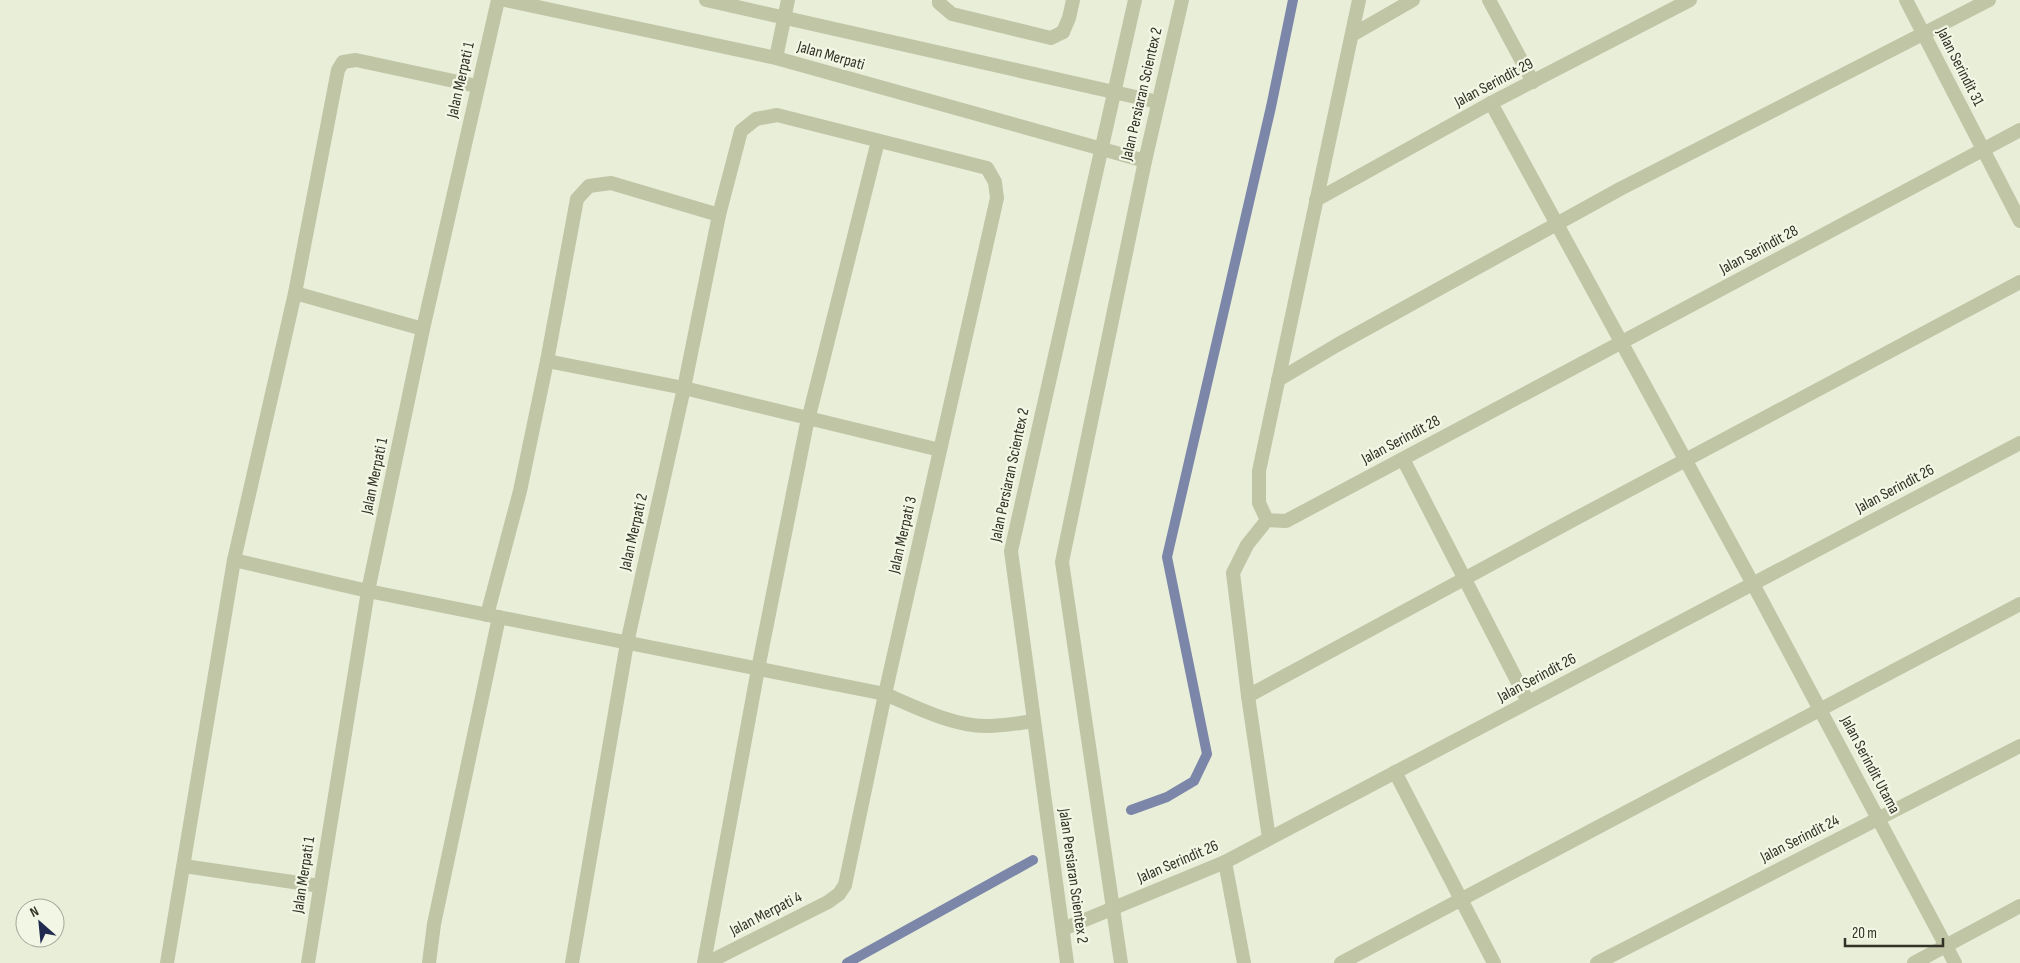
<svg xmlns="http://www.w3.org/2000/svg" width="2020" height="963" viewBox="0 0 2020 963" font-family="'Sofia Sans Condensed',sans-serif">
<rect width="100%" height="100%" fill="#e9eed9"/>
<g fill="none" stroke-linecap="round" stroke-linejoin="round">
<g stroke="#7b86a9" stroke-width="10">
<path d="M1131,810L1167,797L1194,781L1207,754L1167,557L1271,107L1293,0"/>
<path d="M847,963L1033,860"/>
</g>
<g stroke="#c0c5a6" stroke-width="14">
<path d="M939,0V3L952,14L1051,38L1063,32"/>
<path d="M1489,0L1533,82"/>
<path d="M1352,35L1413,0"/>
<path d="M1491,103L1753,584"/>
<path d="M295,293L423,329"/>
<path d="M547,361L684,388L940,450"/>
<path d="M1278,380L1337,345L1620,189L1989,0"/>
<path d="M1403,459L1528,702"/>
<path d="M1267,520L1247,545L1233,573L1248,696L1269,838"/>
<path d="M234,560L368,591"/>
<path d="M487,615L520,491L547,361L577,199L589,186L611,183L719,215"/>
<path d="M1248,696L1571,521L2020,282"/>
<path d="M1395,772L1494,963"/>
<path d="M1225,862L1244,963"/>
<path d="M184,866L320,886"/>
<path d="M167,963L234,560L295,293L338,70L343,62L356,60L477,86"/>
<path d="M429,963L434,924L499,617"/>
<path d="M704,963L758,669L806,428L878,141"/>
<path d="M1341,963L2020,604"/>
<path d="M1914,963L2020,906"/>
</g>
<g stroke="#c0c5a6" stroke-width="14">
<path d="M505,0L776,58L1145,161"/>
<path d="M706,0L1158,102"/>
<path d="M1359,0L1259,471V503L1267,520L1286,521L2020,130"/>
<path d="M1906,0L2020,221"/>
<path d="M1063,32L1069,18L1073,0"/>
<path d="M776,58L788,0"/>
<path d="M1316,200L1491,103L1690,0"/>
<path d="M1753,584L1955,963"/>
<path d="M368,591L885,694C915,707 955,727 988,726C1003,726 1019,723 1034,721"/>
<path d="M1063,929L1225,862L2020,443"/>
<path d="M308,963L368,591L423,329L498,0"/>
<path d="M572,963L627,643L684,388L719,215L741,131L756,119L777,115L987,168L995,182L997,198L885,694L845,885L839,894L828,902L707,963"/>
<path d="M1597,963L2020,746"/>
</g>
<g stroke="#c0c5a6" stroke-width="14">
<path d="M1067,963L1011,551L1135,0"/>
<path d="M1121,963L1062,562L1145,161L1182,0"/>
</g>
</g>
<g text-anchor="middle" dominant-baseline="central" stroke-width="4.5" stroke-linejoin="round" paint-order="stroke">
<g font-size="16" fill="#323226" stroke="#f2f7e5">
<text transform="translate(831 56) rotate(16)">Jalan Merpati</text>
<text transform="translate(1960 67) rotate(63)">Jalan Serindit 31</text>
<text transform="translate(461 80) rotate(-77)">Jalan Merpati 1</text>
<text transform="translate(1494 83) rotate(-28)">Jalan Serindit 29</text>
<text transform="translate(1142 94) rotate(-77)">Jalan Persiaran Scientex 2</text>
<text transform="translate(1759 250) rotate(-28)">Jalan Serindit 28</text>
<text transform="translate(1401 440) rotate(-28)">Jalan Serindit 28</text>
<text transform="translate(1010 475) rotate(-78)">Jalan Persiaran Scientex 2</text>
<text transform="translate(375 476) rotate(-78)">Jalan Merpati 1</text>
<text transform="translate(1895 489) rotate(-28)">Jalan Serindit 26</text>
<text transform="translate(634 532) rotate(-77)">Jalan Merpati 2</text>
<text transform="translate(903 535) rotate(-77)">Jalan Merpati 3</text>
<text transform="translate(1537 678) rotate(-28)">Jalan Serindit 26</text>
<text transform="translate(1870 765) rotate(62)">Jalan Serindit Utama</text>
<text transform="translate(1800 839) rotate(-27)">Jalan Serindit 24</text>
<text transform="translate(1178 862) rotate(-23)">Jalan Serindit 26</text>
<text transform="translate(304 875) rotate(-81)">Jalan Merpati 1</text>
<text transform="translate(1073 876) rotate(82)">Jalan Persiaran Scientex 2</text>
<text transform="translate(766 914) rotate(-27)">Jalan Merpati 4</text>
</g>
</g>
<g transform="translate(40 923) rotate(333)"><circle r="24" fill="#f2f7e5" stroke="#a5a899"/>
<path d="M0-4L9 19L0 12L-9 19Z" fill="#202b4f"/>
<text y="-8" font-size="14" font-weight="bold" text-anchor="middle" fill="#323226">N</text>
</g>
<path d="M1845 938v8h98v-8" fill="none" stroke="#323226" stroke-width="2.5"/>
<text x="1852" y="938" font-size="15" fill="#323226" stroke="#f2f7e5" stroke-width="4" paint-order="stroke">20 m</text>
</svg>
